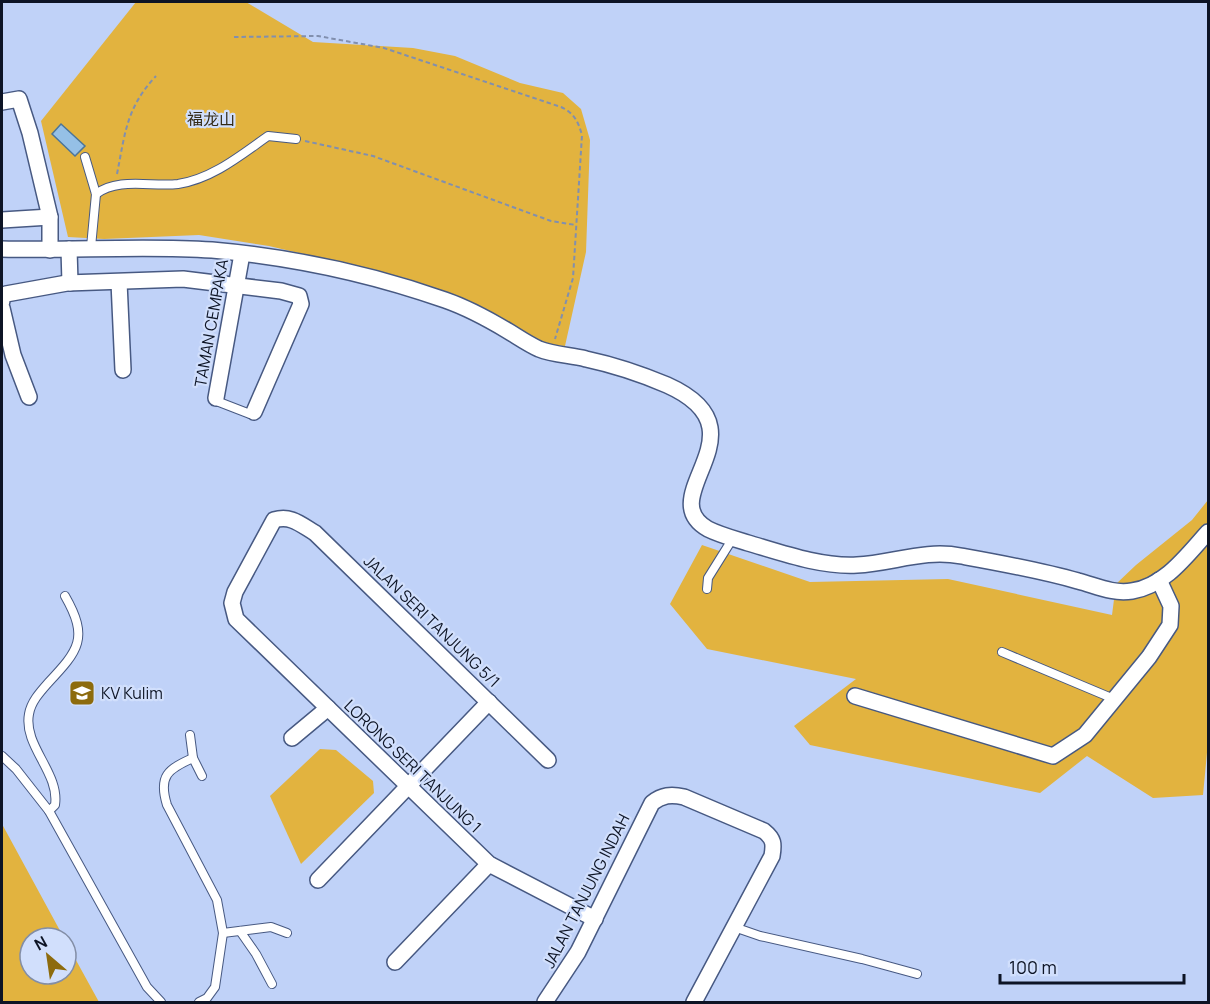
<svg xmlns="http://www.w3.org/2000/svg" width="1210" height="1004" viewBox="0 0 1210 1004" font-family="Manrope,'Noto Sans SC',sans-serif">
<rect width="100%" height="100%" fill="#c0d2f8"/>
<g fill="#e2b33f">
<path d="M136,2H246L313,42L413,48L455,56L520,83L563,93L581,109L590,140L586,252L565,346L541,344L463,300L405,278L269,246L199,235L104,239L68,237L41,121Z"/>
<path d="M1208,500V742L1203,795L1153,798L1087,756L1040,793L810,745L794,726L856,679L707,649L670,604L702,545L810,582L948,579L1112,615L1116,584L1136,565L1192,520Z"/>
<path d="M320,749L336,750L373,781L374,793L301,864L270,796Z"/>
<path d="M2,824L64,938H30V974H66V942L99,1002H2Z"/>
</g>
<path fill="#95c0e6" stroke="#4c7598" stroke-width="1.5" d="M61,124L85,146L75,156L52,134Z"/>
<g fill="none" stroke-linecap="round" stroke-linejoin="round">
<defs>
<g id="lane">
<path d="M85,157L96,194L91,247"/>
<path d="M96,194C118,177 151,187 178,184C212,179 241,155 268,136L296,139"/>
<path d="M216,398L219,402L250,414L254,412"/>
<path d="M707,589L708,578L733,538"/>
<path d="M1002,652L1114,699"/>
<path d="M190,735L193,758L202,776"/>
<path d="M2,756L16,769L49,811L147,987L161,1002"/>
<path d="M193,758C168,769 158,776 167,805L217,900L223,933L215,987L207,998L199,1002"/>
<path d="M49,811L55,805C60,773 23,746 29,714C31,702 40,692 48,683C79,650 89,638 65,596"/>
<path d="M734,927L760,936L862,959L917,974"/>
<path d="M240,931L256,954L272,984"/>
<path d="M223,933L271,927L287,933"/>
</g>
<g id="street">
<path d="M2,102L19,99L30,133L50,217V250"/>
<path d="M2,220L50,217"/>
<path d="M2,249C72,251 142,245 212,250C291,257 371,274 445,300C468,308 488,319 508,331C518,337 528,344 539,349C554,355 571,355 586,359C614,365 641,374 667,385C770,431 650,496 708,529C720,535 735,539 748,543C782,553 821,567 857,565C893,563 925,549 961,556C1000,563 1040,570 1078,581C1097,586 1112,594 1132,591C1165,586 1187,555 1208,532"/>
<path d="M69,249L70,283"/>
<path d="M119,282L123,370"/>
<path d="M2,301V298L6,294L67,283L183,279L281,291L299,296L301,304L254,412"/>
<path d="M2,308L13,355L29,397"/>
<path d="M216,398L242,254"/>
<path d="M855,696L1053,756L1085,735L1149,657L1170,625L1171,606L1159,580"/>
<path d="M292,738L328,708"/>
<path d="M548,760L315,533C300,524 291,515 274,520L235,592L232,603L236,619L489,864L595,919"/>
<path d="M318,880L489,702"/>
<path d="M395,962L489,864"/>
<path d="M545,1002L578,952L652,803C662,795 671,794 684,797L764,831C774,839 774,844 772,856L694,1002"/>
</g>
</defs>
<use href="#lane" stroke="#475982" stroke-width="10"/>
<use href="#street" stroke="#475982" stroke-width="18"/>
<g stroke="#818fae" stroke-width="2" stroke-dasharray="4.5 3" stroke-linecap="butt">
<path d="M234,37L318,36L384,48L561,107C574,113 578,121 582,135L573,278L555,339"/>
<path d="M305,141L373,156L551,221L576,225"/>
<path d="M117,174C125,134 126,108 156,76"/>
</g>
<use href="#lane" stroke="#fff" stroke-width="8"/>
<use href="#street" stroke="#fff" stroke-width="15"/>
</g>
<defs>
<symbol id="school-square" viewBox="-11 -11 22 22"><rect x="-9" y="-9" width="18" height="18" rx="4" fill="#8d6b0d" stroke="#d1dffc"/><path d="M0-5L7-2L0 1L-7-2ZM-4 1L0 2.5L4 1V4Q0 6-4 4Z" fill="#fff"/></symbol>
</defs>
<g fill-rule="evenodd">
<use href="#school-square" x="67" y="678" width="30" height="30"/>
</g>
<g text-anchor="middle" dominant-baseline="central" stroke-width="4.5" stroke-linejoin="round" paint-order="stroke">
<g font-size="16" fill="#332a16" stroke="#d1dffc">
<text x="211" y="119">福龙山</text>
</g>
<g font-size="16" fill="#0d1425" stroke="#d1dffc">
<text transform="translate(211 323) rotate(-80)">TAMAN CEMPAKA</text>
<text transform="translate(432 621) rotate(44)">JALAN SERI TANJUNG 5/1</text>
<text transform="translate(413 766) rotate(44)">LORONG SERI TANJUNG 1</text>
<text transform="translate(586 891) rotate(-63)">JALAN TANJUNG INDAH</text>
</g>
<g font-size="16" fill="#0d1425" stroke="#d1dffc" text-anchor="start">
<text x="101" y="693">KV Kulim</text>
</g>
</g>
<rect width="1210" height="1004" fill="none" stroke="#0d1425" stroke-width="6"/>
<g transform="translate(48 956) rotate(331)"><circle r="28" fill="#d1dffc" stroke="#838ea6" stroke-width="1.5"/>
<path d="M0-4.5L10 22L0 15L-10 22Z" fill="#8d6b0d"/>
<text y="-9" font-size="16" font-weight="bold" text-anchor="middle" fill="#0d1425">N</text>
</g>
<path d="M1000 974v9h184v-9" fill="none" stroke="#0d1425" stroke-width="3"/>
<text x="1009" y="974" font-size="18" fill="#0d1425" stroke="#d1dffc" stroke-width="4.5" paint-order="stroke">100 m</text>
</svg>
